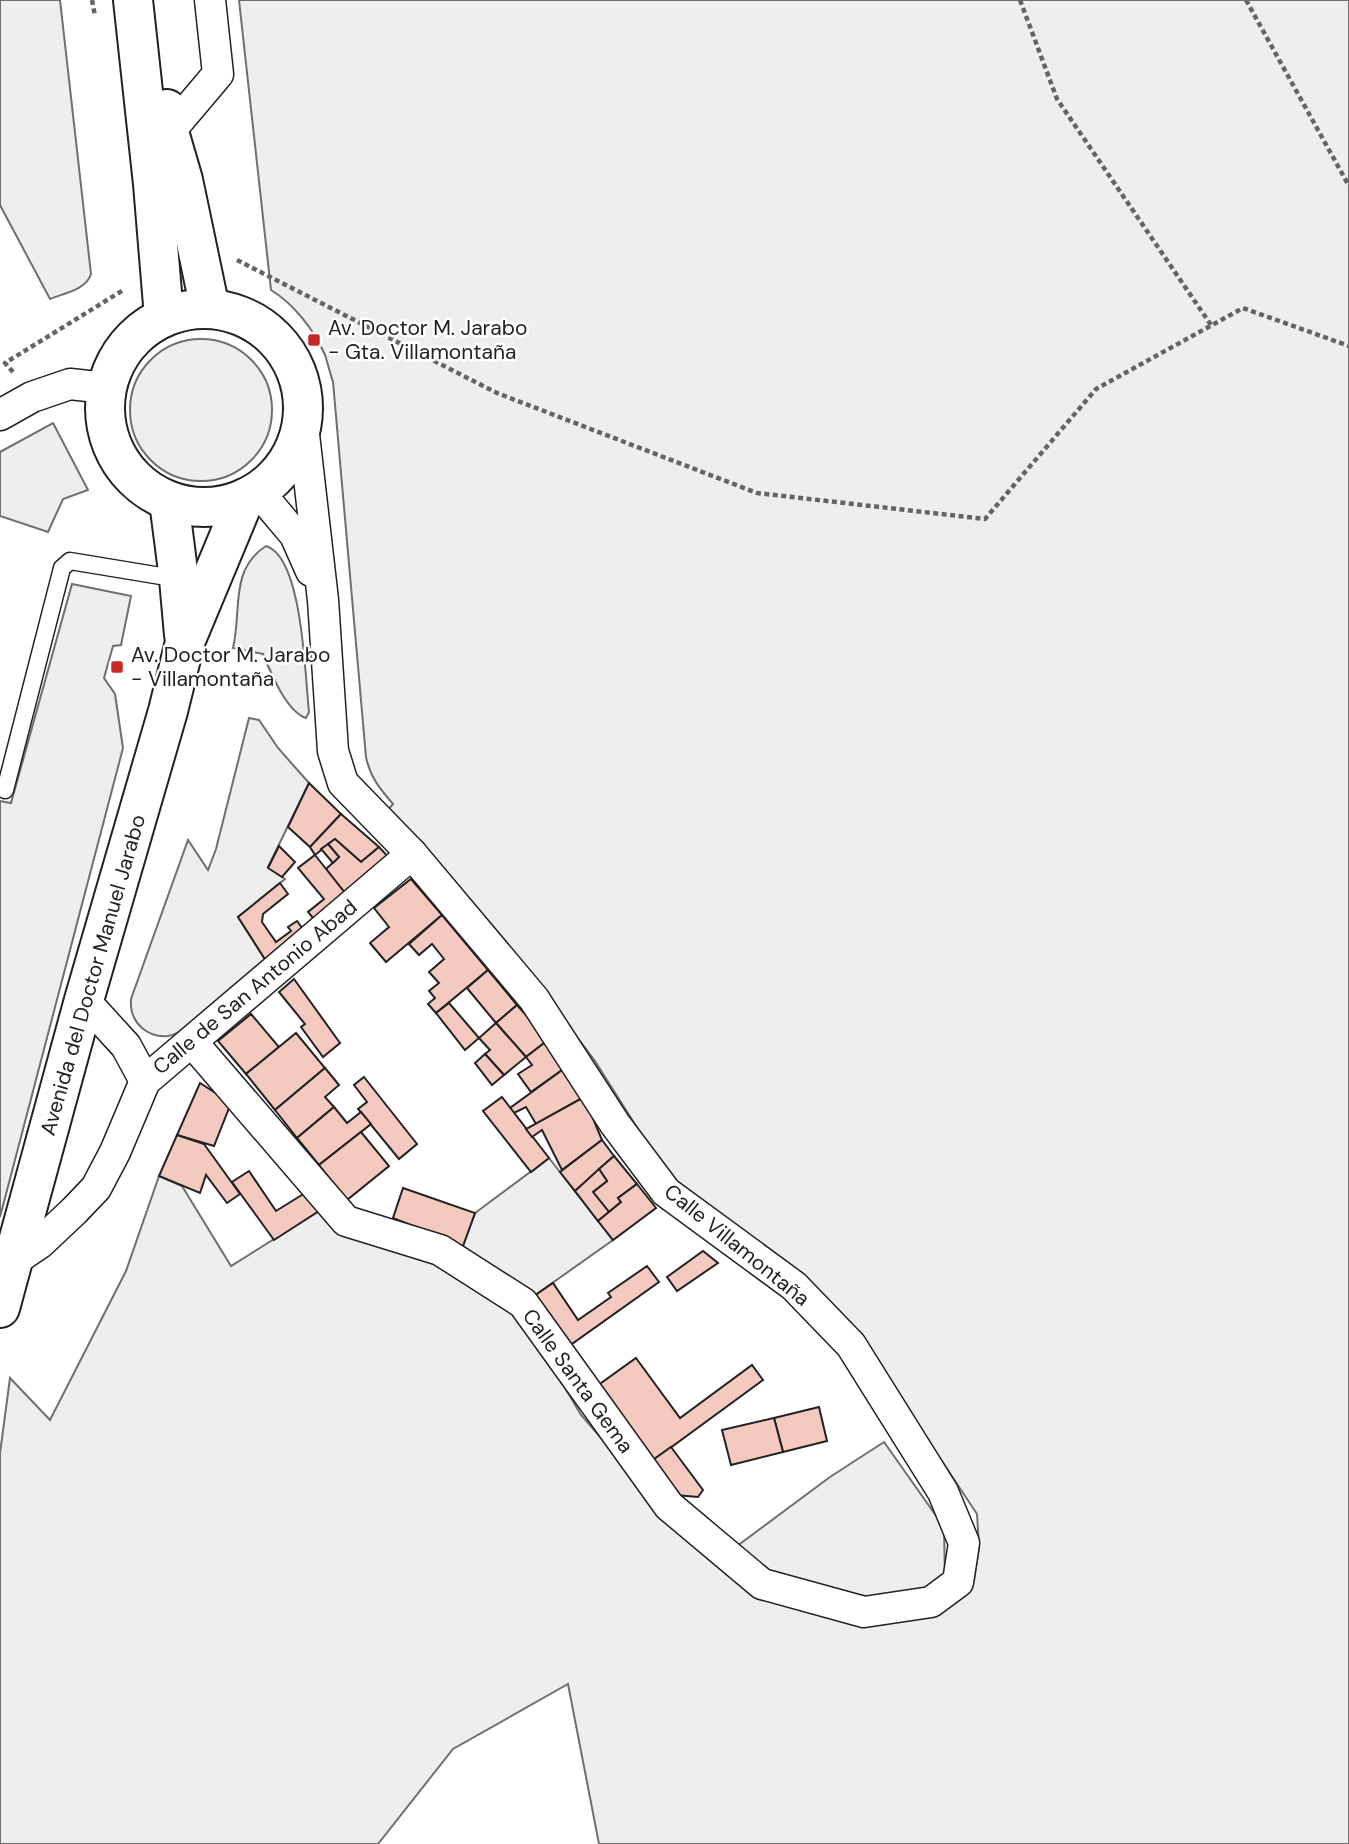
<svg xmlns="http://www.w3.org/2000/svg" width="1349" height="1844" viewBox="0 0 1349 1844" font-family="'DM Sans',sans-serif">
<rect width="100%" height="100%" fill="#fff"/>
<g fill="#eee" stroke="#6f6f6f" stroke-width="2">
<path d="M0,0H60L91,274C86,290 64,293 50,299L0,205Z"/>
<path d="M239,0H1349V1844H599L568,1684L453,1749L378,1844H0V1453L10,1378L50,1420L126,1271L159,1176L182,1186L231,1266L319,1211L466,1275L499,1297L530,1329L581,1415L655,1500L743,1579L858,1620L972,1585L974,1580L979,1548L977,1514L874,1359L695,1206L660,1164L595,1061L511,949L431,853L388,810L393,804C380,789 370,777 366,757L333,382C330,373 328,364 325,355C314,330 294,304 271,290Z"/>
<circle cx="201" cy="410" r="71"/>
<path d="M53,423L88,490L63,499L48,532L0,516V452Z"/>
<path d="M266,546C303,557 305,678 309,712L306,718C286,711 271,673 263,654L233,648C242,611 229,570 266,546Z"/>
<path d="M72,584L131,596L121,645L113,646L104,678L115,694L123,748L0,1217V801L11,803Z"/>
<path d="M249,718L259,720L278,748L309,783L268,867L285,879L238,917L268,964C248,980 190,1033 168,1036C159,1037 149,1034 142,1028C133,1020 130,1011 131,999L188,840L208,870L216,849Z"/>
<path d="M549,1158L613,1240L534,1296L463,1246L475,1213Z"/>
<path d="M884,1442L944,1527L945,1580L910,1603L870,1608L772,1581L733,1549L830,1477Z"/>
</g>
<g fill="#f3c9c0" stroke="#222" stroke-width="2">
<path d="M309,783L341,814L310,847L288,827Z"/>
<path d="M341,814L379,847L361,862L335,839L315,855L310,847Z"/>
<path d="M335,839L361,862L379,847L393,862L349,898L326,869L339,857L328,844Z"/>
<path d="M328,844L339,857L333,863L321,849Z"/>
<path d="M279,846L295,862L282,877L268,868Z"/>
<path d="M315,855L349,898L318,924L308,912L324,899L298,868Z"/>
<path d="M411,879L442,915L386,962L370,943L389,927L374,908Z"/>
<path d="M280,883L288,894L263,914L262,922L276,942L291,931L288,927L297,921L306,933L268,964L238,917Z"/>
<path d="M442,915L488,970L436,1013L428,1004L435,998L429,991L439,983L429,972L444,959L432,944L419,955L409,944Z"/>
<path d="M488,970L517,1005L496,1023L467,988Z"/>
<path d="M294,979L340,1043L323,1057L301,1027L305,1024L279,992Z"/>
<path d="M449,1003L479,1038L465,1050L436,1013Z"/>
<path d="M517,1005L548,1040L526,1057L496,1023Z"/>
<path d="M251,1014L279,1047L246,1074L218,1041Z"/>
<path d="M496,1023L526,1057L504,1075L485,1054L490,1050L479,1038Z"/>
<path d="M296,1033L325,1068L275,1110L246,1074Z"/>
<path d="M548,1040L565,1068L531,1092L518,1074L532,1065L526,1057Z"/>
<path d="M485,1054L504,1075L492,1085L475,1063Z"/>
<path d="M325,1068L339,1085L325,1097L334,1107L297,1138L275,1110Z"/>
<path d="M565,1068L584,1097L536,1124L526,1107L514,1113L510,1108Z"/>
<path d="M364,1077L417,1144L399,1159L358,1109L367,1102L354,1085Z"/>
<path d="M200,1083L231,1103L214,1146L177,1135Z"/>
<path d="M502,1097L549,1158L531,1172L483,1111Z"/>
<path d="M584,1097L602,1140L562,1170L542,1130L532,1137L526,1129Z"/>
<path d="M334,1107L347,1123L361,1112L371,1124L319,1165L297,1138Z"/>
<path d="M361,1132L389,1166L347,1200L319,1165Z"/>
<path d="M177,1135L204,1144L240,1194L227,1203L206,1175L200,1193L159,1176Z"/>
<path d="M602,1140L614,1156L575,1191L560,1172Z"/>
<path d="M614,1156L637,1184L618,1198L621,1202L609,1212L593,1192L607,1181L599,1169Z"/>
<path d="M599,1169L607,1181L593,1192L609,1212L598,1221L575,1191Z"/>
<path d="M249,1171L276,1211L305,1193L319,1211L274,1240L232,1182Z"/>
<path d="M637,1184L656,1208L613,1240L598,1221L621,1202L618,1198Z"/>
<path d="M403,1188L475,1213L463,1246L393,1218Z"/>
<path d="M703,1251L718,1263L677,1291L667,1277Z"/>
<path d="M647,1266L659,1282L569,1346L534,1296L553,1283L578,1320L611,1297L608,1293Z"/>
<path d="M636,1358L680,1418L752,1365L763,1380L651,1462L597,1386Z"/>
<path d="M819,1407L827,1441L783,1452L774,1418Z"/>
<path d="M774,1418L783,1452L731,1465L722,1430Z"/>
<path d="M671,1447L703,1490L698,1497L675,1495L650,1462Z"/>
</g>
<g fill="none" stroke-linecap="round" stroke-linejoin="round">
<defs>
<path id="service" d="M5,790L62,568L70,561L179,579"/>
<g id="minor">
<path d="M169,132L218,74L210,0"/>
<path d="M0,415L32,397L70,384L106,388"/>
<path d="M258,491L295,535L311,571"/>
<path d="M84,1000L126,1046L145,1081"/>
<path d="M192,1042L346,1221L440,1250L523,1303L669,1506L762,1584L864,1612L931,1602L958,1582L964,1543L943,1492L851,1345L794,1286L666,1192L615,1124L534,999L412,854L343,783L333,751L323,600L302,417"/>
<path d="M12,1262L40,1243L74,1211L96,1188L115,1152L145,1081L412,854"/>
</g>
<g id="tertiary">
<path d="M133,0L153,184L164,317"/>
<path d="M167,109L169,132L183,180L210,309"/>
<circle cx="204" cy="408" r="99"/>
<path d="M169,501L179,579L184,635"/>
<path d="M0,1308L84,1000L168,711L185,642L245,498"/>
</g>
</defs>
<use href="#service" stroke="#222" stroke-width="19"/>
<use href="#minor" stroke="#222" stroke-width="33"/>
<use href="#tertiary" stroke="#222" stroke-width="42"/>
<g stroke="#646464" stroke-width="4.5" stroke-dasharray="5 3.5" stroke-linecap="butt">
<path d="M92,0L95,16"/>
<path d="M1020,0L1057,99L1211,325"/>
<path d="M1246,0L1349,186"/>
<path d="M237,260L497,393L757,493L985,519L1096,389L1243,308L1349,346"/>
<path d="M13,372L5,363L125,289"/>
</g>
<use href="#service" stroke="#fff" stroke-width="16"/>
<use href="#minor" stroke="#fff" stroke-width="30"/>
<use href="#tertiary" stroke="#fff" stroke-width="38"/>
</g>
<g fill="#c62828" stroke="#fff" stroke-width="2.5">
<rect x="307" y="333" width="14" height="14" rx="3.5"/>
<rect x="110" y="660" width="14" height="14" rx="3.5"/>
</g>
<g text-anchor="middle" dominant-baseline="central" stroke-width="5" stroke-linejoin="round" paint-order="stroke">
<g font-size="21" fill="#222" stroke="#fff" text-anchor="start">
<text x="328" y="328">Av. Doctor M. Jarabo<tspan x="328" dy="24">- Gta. Villamontaña</tspan></text>
<text x="131" y="655">Av. Doctor M. Jarabo<tspan x="131" dy="24">- Villamontaña</tspan></text>
</g>
<g font-size="21" fill="#222" stroke="#fff">
<text transform="translate(93 975) rotate(-74)">Avenida del Doctor Manuel Jarabo</text>
<text transform="translate(255 987) rotate(-40)">Calle de San Antonio Abad</text>
<text transform="translate(737 1245) rotate(39)">Calle Villamontaña</text>
<text transform="translate(578 1381) rotate(54)">Calle Santa Gema</text>
</g>
</g>
</svg>
